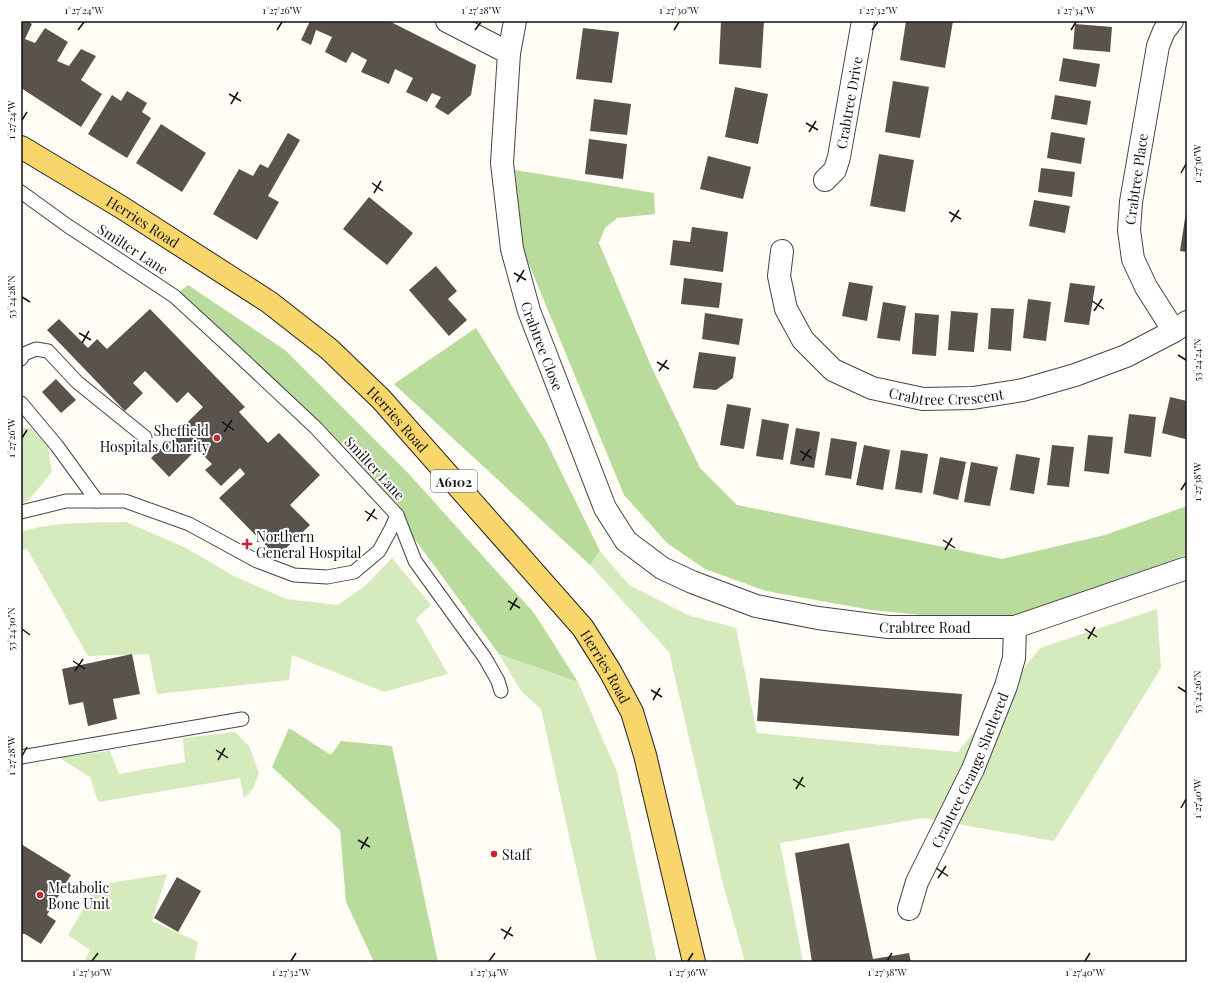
<svg xmlns="http://www.w3.org/2000/svg" width="1208" height="983" viewBox="0 0 1208 983" font-family="'Playfair Display',serif">
<rect width="100%" height="100%" fill="#fffdf5"/>
<g fill="#d5ebbd">
<path d="M21,427L31,428L48,447L52,472L28,501L21,504Z"/>
<path d="M126,522L186,548L234,576L286,599L338,605L366,585L392,558L431,605L416,619L448,674L384,692L292,655L289,680L157,694L149,654L88,656L27,549L21,551V532C55,521 91,523 126,522Z"/>
<path d="M600,551L629,585L688,615L736,628L757,733L958,752L1040,648L1157,609L1161,668L1054,841L923,818L780,843L803,962H745L723,884L669,652L590,565Z"/>
<path d="M499,654L578,682L617,772L657,962H597L541,709L521,691Z"/>
<path d="M235,732L249,746L259,773L253,789L244,798L240,778L98,802L90,777L58,757L110,751L119,774L185,762L183,738Z"/>
<path d="M167,874L152,921L198,942L194,962H84L90,950L68,935L97,885Z"/>
</g>
<g fill="#b9dc9c">
<path d="M515,170L654,193L655,214L617,218L605,228L599,243L651,366L700,468L737,505L1002,559L1105,535L1187,506V554L1171,562L1014,615L931,616L871,610L766,591L705,569L667,543L624,495L524,252Z"/>
<path d="M188,285L285,350L410,475L534,613L578,682L499,654L397,515L174,296Z"/>
<path d="M476,328L545,439L600,551L590,565L394,384Z"/>
<path d="M289,728L331,755L341,741L392,746L438,962H374L346,902L340,830L272,767Z"/>
</g>
<g fill="#5a524d">
<path d="M21,21H27L32,24L25,39L35,43L45,28L68,42L57,61L69,66L81,49L96,56L81,80L102,94L81,127L21,88Z"/>
<path d="M310,21H389L476,65L471,95L448,115L435,107L441,97L432,93L427,102L406,92L413,78L395,69L389,84L361,72L367,60L352,52L346,63L325,52L332,37L316,30L311,45L301,40Z"/>
<path d="M721,21H764L761,68L719,64Z"/>
<path d="M906,21H953L945,68L900,60Z"/>
<path d="M1075,24L1112,27L1110,52L1073,49Z"/>
<path d="M583,28L619,32L612,83L576,79Z"/>
<path d="M1063,58L1100,64L1096,87L1059,81Z"/>
<path d="M893,81L929,87L920,138L885,132Z"/>
<path d="M735,87L768,94L758,144L725,137Z"/>
<path d="M127,91L147,103L142,112L151,118L127,158L88,134L112,95L121,101Z"/>
<path d="M1055,95L1091,101L1087,125L1051,119Z"/>
<path d="M594,99L631,104L627,135L590,131Z"/>
<path d="M161,124L206,153L182,192L136,163Z"/>
<path d="M1051,132L1085,138L1081,164L1047,158Z"/>
<path d="M288,133L300,140L268,196L279,202L257,240L213,214L239,169L253,176L260,164L268,168Z"/>
<path d="M589,139L627,144L623,179L585,174Z"/>
<path d="M879,154L914,160L905,212L870,206Z"/>
<path d="M708,156L751,167L743,199L700,189Z"/>
<path d="M1041,168L1075,172L1072,197L1038,192Z"/>
<path d="M369,197L413,233L387,265L343,229Z"/>
<path d="M1034,200L1070,206L1065,233L1029,226Z"/>
<path d="M1186,212H1187V252L1180,251Z"/>
<path d="M692,227L728,232L723,272L670,265L673,240L690,242Z"/>
<path d="M436,266L457,291L448,299L467,320L449,336L409,290Z"/>
<path d="M684,278L722,283L719,308L681,304Z"/>
<path d="M849,282L873,286L867,321L842,316Z"/>
<path d="M1070,283L1095,286L1089,325L1064,322Z"/>
<path d="M1028,299L1051,302L1046,341L1023,338Z"/>
<path d="M883,302L906,306L900,341L877,338Z"/>
<path d="M991,308L1014,309L1011,351L988,349Z"/>
<path d="M150,309L245,407L239,412L268,443L279,433L320,475L290,505L310,525L277,557L219,498L245,474L240,468L221,486L205,470L212,464L197,449L169,477L151,458L203,407L188,392L177,403L145,371L133,383L143,393L125,411L47,330L59,319L88,348L97,339L107,349Z"/>
<path d="M951,311L978,313L974,352L948,350Z"/>
<path d="M705,313L743,319L739,345L702,339Z"/>
<path d="M915,313L939,315L936,356L912,354Z"/>
<path d="M699,352L736,357L733,378L716,390L693,388Z"/>
<path d="M56,379L76,400L61,413L42,392Z"/>
<path d="M1170,397L1187,401V432L1185,439L1162,433Z"/>
<path d="M727,404L751,408L744,449L720,445Z"/>
<path d="M1129,414L1156,417L1151,457L1124,453Z"/>
<path d="M762,419L789,424L783,460L756,456Z"/>
<path d="M796,428L820,432L814,468L790,464Z"/>
<path d="M1088,435L1113,437L1109,474L1084,471Z"/>
<path d="M831,438L857,442L851,479L825,475Z"/>
<path d="M864,445L890,450L883,490L856,485Z"/>
<path d="M1052,445L1074,447L1069,487L1047,485Z"/>
<path d="M901,450L928,454L922,493L895,489Z"/>
<path d="M1016,454L1040,458L1034,494L1010,490Z"/>
<path d="M940,457L966,462L958,500L933,494Z"/>
<path d="M971,462L998,467L990,506L964,502Z"/>
<path d="M132,654L140,694L113,699L117,719L88,726L83,702L69,705L62,669Z"/>
<path d="M760,678L962,694L959,736L757,721Z"/>
<path d="M849,843L873,959L909,953L911,962H812L795,853Z"/>
<path d="M21,844L71,875L47,915L56,921L41,944L25,934H21Z"/>
<path d="M177,877L201,891L178,932L154,918Z"/>
</g>
<g fill="none" stroke-linecap="round" stroke-linejoin="round">
<defs>
<g id="service">
<path d="M21,192L68,226L174,296L235,352L316,428L397,515L392,527L379,551L354,572L327,577L294,575L257,561L189,524L125,501H66L21,512"/>
<path d="M21,359L24,354L36,349L48,351L77,382L145,437"/>
<path d="M21,403L57,446L97,501"/>
<path d="M397,515L415,561L485,658L498,681L501,691"/>
<path d="M21,757L242,719"/>
</g>
<g id="minor">
<path d="M447,21L509,53"/>
<path id="s1" d="M515,21L509,53L502,163L512,249L529,311L605,508L626,541L662,568L692,582L756,606L818,618L888,627H1015L1187,568"/>
<path d="M1172,21L1164,31L1158,46L1131,202L1129,230L1133,259L1146,287L1174,331"/>
<path id="s2" d="M825,180L835,170L839,157L863,21"/>
<path id="s3" d="M782,251L779,276L786,309L803,340L833,370L872,388L923,399L973,398L1023,390L1075,375L1126,356L1174,331L1187,322"/>
<path id="s4" d="M909,909L917,882L973,769L1006,686L1014,658L1015,627"/>
</g>
<g id="primary">
<path id="s5" d="M21,147L121,207L269,302L329,349L381,399L583,628L610,671L632,712L645,755L694,962"/>
</g>
</defs>
<use href="#service" stroke="#444" stroke-width="15"/>
<use href="#minor" stroke="#444" stroke-width="24"/>
<use href="#primary" stroke="#222" stroke-width="24"/>
<use href="#service" stroke="#fff" stroke-width="13"/>
<use href="#minor" stroke="#fff" stroke-width="22"/>
<use href="#primary" stroke="#f9d66b" stroke-width="22"/>
</g>
<path fill="none" stroke="#111" stroke-width="1.5" d="M78,30L84,22M277,30L282,22M475,30L481,22M674,30L679,22M872,30L878,22M1071,30L1076,22M229,94L241,101M231,104L238,92M22,120L27,112M806,123L818,130M809,132L816,121M1181,173L1186,164M372,183L383,191M374,193L381,181M949,212L961,219M951,222L959,210M514,273L526,280M517,282L524,270M22,297L30,302M1092,301L1104,309M1094,311L1102,299M79,333L91,340M82,343L89,331M1178,355L1186,360M657,362L669,369M659,371L667,360M222,422L234,430M224,432L232,420M22,438L27,430M800,451L812,458M802,461L810,449M1181,490L1186,482M365,511L377,519M367,521L375,509M943,540L955,548M945,550L952,538M508,601L520,608M510,610L517,598M22,629L30,635M1085,629L1097,637M1088,639L1095,627M73,661L85,669M75,671L83,659M1178,687L1186,692M651,690L662,697M653,700L660,688M216,750L228,758M22,756L27,747M218,760L225,748M793,779L805,787M796,789L803,777M1181,808L1186,799M358,840L370,847M361,849L368,837M936,868L948,876M938,878L946,866M501,929L513,936M504,939L511,927M92,961L98,953M291,961L296,953M489,961L495,953M688,961L693,953M887,961L892,953M1085,961L1090,953"/>
<g fill="#c4262e" stroke="#fff" stroke-width="1.5">
<circle cx="217" cy="438" r="4"/>
<path d="M245 538h4v4h4v4h-4v4h-4v-4h-4v-4h4z"/>
<circle cx="494" cy="854" r="4"/>
<circle cx="40" cy="895" r="4"/>
</g>
<g text-anchor="middle" dominant-baseline="central" stroke-width="4" stroke-linejoin="round" paint-order="stroke">
<rect fill="#fff" stroke="#585858" stroke-width="1" x="431" y="470" width="46" height="22" rx="3"/>
<g font-size="13" font-weight="bold" fill="#111">
<text x="454" y="481">A6102</text>
</g>
<g font-size="14" fill="#111" stroke="#fff">
<text stroke="none"><textPath href="#s2" startOffset="83">Crabtree Drive</textPath></text>
<text transform="translate(1136 179) rotate(-82)">Crabtree Place</text>
<text stroke="none"><textPath href="#s5" startOffset="143">Herries Road</textPath></text>
<text transform="translate(133 249) rotate(33)">Smilter Lane</text>
<text stroke="none"><textPath href="#s1" startOffset="331">Crabtree Close</textPath></text>
<text stroke="none"><textPath href="#s3" startOffset="255">Crabtree Crescent</textPath></text>
<text stroke="none"><textPath href="#s5" startOffset="467">Herries Road</textPath></text>
<text transform="translate(375 468) rotate(47)">Smilter Lane</text>
<text stroke="none"><textPath href="#s1" startOffset="861">Crabtree Road</textPath></text>
<text stroke="none"><textPath href="#s5" startOffset="791">Herries Road</textPath></text>
<text stroke="none"><textPath href="#s4" startOffset="152">Crabtree Grange Sheltered</textPath></text>
</g>
<g font-size="14" fill="#111" stroke="#fff" text-anchor="start">
<text x="209" y="430" text-anchor="end">Sheffield<tspan x="209" dy="16">Hospitals Charity</tspan></text>
<text x="256" y="536">Northern<tspan x="256" dy="16">General Hospital</tspan></text>
<text x="502" y="854">Staff</text>
<text x="48" y="887">Metabolic<tspan x="48" dy="16">Bone Unit</tspan></text>
</g>
</g>
<rect width="1208" height="983" fill="none" stroke="#ffffff" stroke-width="44"/>
<rect x="22" y="22" width="1164" height="939" fill="none" stroke="#111" stroke-width="1.5"/>
<g font-size="10" text-anchor="middle" fill="#111">
<text x="84" y="14">1°27'24"W</text>
<text x="282" y="14">1°27'26"W</text>
<text x="481" y="14">1°27'28"W</text>
<text x="679" y="14">1°27'30"W</text>
<text x="878" y="14">1°27'32"W</text>
<text x="1076" y="14">1°27'34"W</text>
<text transform="translate(11 120) rotate(-90)" y="4">1°27'24"W</text>
<text transform="translate(1197 164) rotate(-90)" y="4">1°27'36"W</text>
<text transform="translate(11 297) rotate(-90)" y="4">53°24'28"N</text>
<text transform="translate(1197 360) rotate(-90)" y="4">53°24'24"N</text>
<text transform="translate(11 438) rotate(-90)" y="4">1°27'26"W</text>
<text transform="translate(1197 482) rotate(-90)" y="4">1°27'38"W</text>
<text transform="translate(11 629) rotate(-90)" y="4">53°24'30"N</text>
<text transform="translate(1197 692) rotate(-90)" y="4">53°24'26"N</text>
<text transform="translate(11 756) rotate(-90)" y="4">1°27'28"W</text>
<text transform="translate(1197 799) rotate(-90)" y="4">1°27'40"W</text>
<text x="92" y="976">1°27'30"W</text>
<text x="291" y="976">1°27'32"W</text>
<text x="489" y="976">1°27'34"W</text>
<text x="688" y="976">1°27'36"W</text>
<text x="887" y="976">1°27'38"W</text>
<text x="1085" y="976">1°27'40"W</text>
</g>
</svg>
